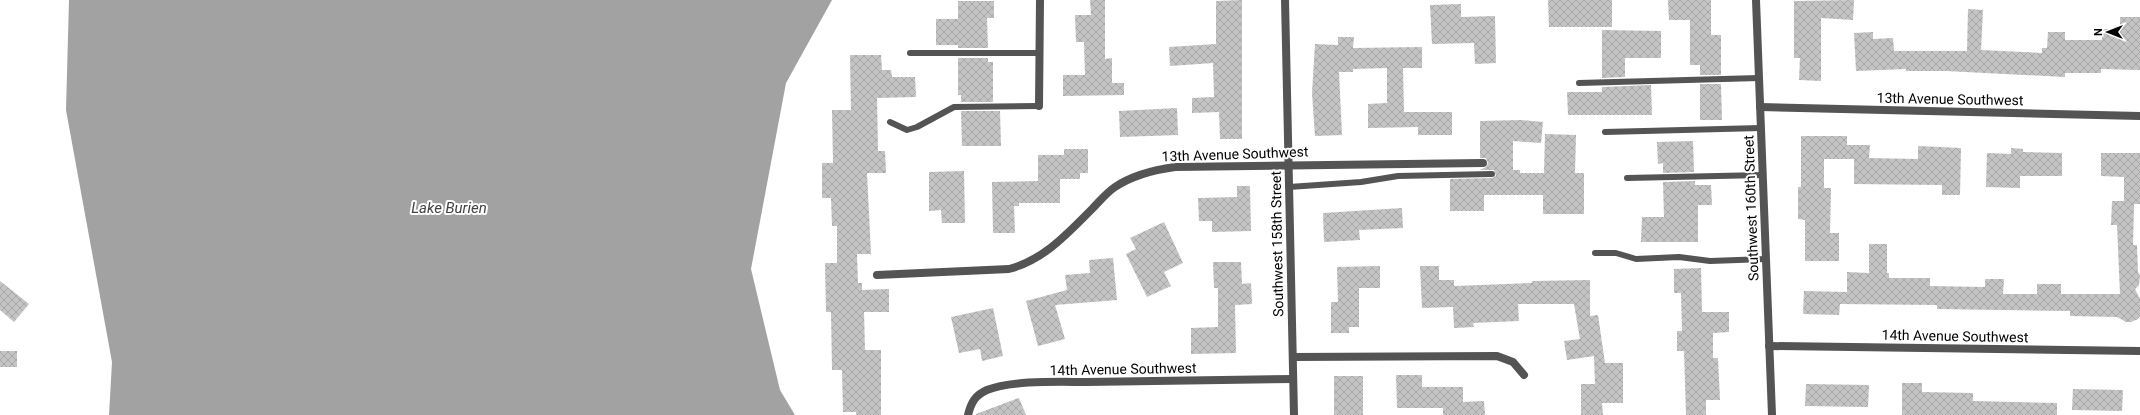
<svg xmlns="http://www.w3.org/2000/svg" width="2140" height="415" viewBox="0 0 2140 415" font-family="Roboto,sans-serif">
<defs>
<pattern id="building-cross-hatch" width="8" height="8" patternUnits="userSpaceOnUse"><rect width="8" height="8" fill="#c4c4c4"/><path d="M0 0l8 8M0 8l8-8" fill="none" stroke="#a7a7a7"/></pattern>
</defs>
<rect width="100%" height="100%" fill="#fff"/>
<path fill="#a2a2a2" d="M69,0H832L786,83L751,269L780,390L795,415H109L112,362L66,110Z"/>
<g fill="url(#building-cross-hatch)">
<path d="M1090,0H1105V59L1112,58V83H1124V95L1063,96V75H1085L1084,42H1076L1075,15H1091Z"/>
<path d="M1242,0V139H1220L1219,112L1192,113V98L1214,97L1213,63L1170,66L1169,47L1216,44V1Z"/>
<path d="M1548,0H1612V27H1549Z"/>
<path d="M1668,0H1711V35H1721V75H1700V65H1690V20H1669Z"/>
<path d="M1854,0L1853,20L1821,18V81L1799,80L1800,58H1794V1Z"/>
<path d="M958,1H994V18H987L988,48H958V45H936V19H958Z"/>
<path d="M1461,4V17L1495,16L1496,63L1475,64L1474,43L1432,44L1430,5Z"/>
<path d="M1968,9L1983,10L1981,50L2042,53V48H2047L2048,32H2065V40H2102V29H2120V17H2140V70L2101,69V73H2065V77L1946,71H1906V69L1856,71L1854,33L1873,32V39L1893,38L1894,51H1967Z"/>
<path d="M1602,30L1661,31V58H1625V77L1602,78Z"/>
<path d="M1338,37H1354L1353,48L1422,47V68H1403L1404,112H1452V135H1418V127L1368,128V104L1387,103V68L1353,69V72H1339L1342,135L1315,136L1312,93L1315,44L1338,45Z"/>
<path d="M850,55H881L882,70H891L892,77H915L916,97L877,98L878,151H885L886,173H867L871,254H857L858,283H862V290L889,289V312H864L865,350H881V415H856V412H843L842,370H832L831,312H826L825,263H837V226H832L831,198H822V163H833L832,110H851Z"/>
<path d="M958,58H988V62H993V102H961V95H958Z"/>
<path d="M1700,84H1721L1722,120H1700Z"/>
<path d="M1651,85L1652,115H1568L1567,92H1602V87Z"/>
<path d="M1177,108L1178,135L1120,137L1119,111Z"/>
<path d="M961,111H1000L1001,146H962Z"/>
<path d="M1521,120L1543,122L1541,143L1513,141V170H1520V173H1544L1545,134L1576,135L1575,173H1584V214H1543V195H1484V211H1450V179L1492,178L1496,176L1494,170H1480L1486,167L1488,163L1486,158H1480V121Z"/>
<path d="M1801,136H1847V145H1870L1869,158L1918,159V146L1961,148L1960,195H1942V185L1854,184V159H1824V188H1831L1830,233H1839V261H1805V220L1798,219V187H1801Z"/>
<path d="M1693,141L1694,172L1663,173V163L1658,164L1657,142Z"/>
<path d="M2011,148L2023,149V152L2062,153V176H2020V188L1986,187L1987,153L2011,154Z"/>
<path d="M1064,149H1088V173H1080V179H1060V203H1019V206H1014L1015,233H993L992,182L1038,181V155H1064Z"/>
<path d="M2101,153H2140V204H2134L2133,245H2137L2138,272L2140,276L2139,285L2135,289L2140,299V316L2138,319L2131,322H2126L2117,317L2070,316V311L1937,309V305L1840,304L1839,315L1803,314L1804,291L1847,292V272L1869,273V244H1887V273H1889V278H1930V286L1985,287V279H2004L2003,294H2037V284H2061V294H2120L2117,225H2111L2112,201H2124V177L2101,176Z"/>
<path d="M964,171L965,223H942L941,210L929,211V172Z"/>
<path d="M1695,181V185H1711L1712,205H1698V242H1641L1642,217H1664L1663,182Z"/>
<path d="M1237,186H1250L1251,231L1212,232V221H1199L1198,198L1237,197Z"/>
<path d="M1402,208L1403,228L1359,230L1360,240L1324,242L1323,213Z"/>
<path d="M1164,222L1183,263L1164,272L1171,286L1147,297L1126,254L1136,249L1130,238Z"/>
<path d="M1113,258L1117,300L1055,305L1065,339L1038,346L1026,301L1067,290L1065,275L1090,273L1089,260Z"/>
<path d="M1213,262H1241L1242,284L1251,283L1252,304L1235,305L1236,353L1191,354V328L1218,327V288H1214Z"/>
<path d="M1380,266V288H1359V327H1349V333H1331V302H1338L1337,267Z"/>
<path d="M1420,266H1439V280H1454V286L1532,283V281L1590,280V316L1598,315L1605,363H1623V403H1602L1603,415H1581V384H1595L1594,356L1567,360L1564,341L1580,339L1574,304H1518L1519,321L1473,323L1474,327L1454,328L1453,307L1422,308Z"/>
<path d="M1701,268L1702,312H1729V332L1713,333V358H1718L1720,400H1706V415H1686L1684,351H1677V331H1682L1681,293H1674V269Z"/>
<path d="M0,281L29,304L14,322L0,310Z"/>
<path d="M993,308L1003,356L982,361L980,349L959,353L951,317Z"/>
<rect x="0" y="351" width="17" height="16"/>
<path d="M1396,375H1422V387H1463V402L1484,401L1485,415H1443V408H1397Z"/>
<rect x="1334" y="376" width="29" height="39"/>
<path d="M1902,383H1922V392L1973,393V401L2057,403V415H1902Z"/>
<path d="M1806,384L1869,385L1868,407L1805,406Z"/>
<path d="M2073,389L2123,390L2122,411L2072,410Z"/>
<path d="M1019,398L1026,415H976V414Z"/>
</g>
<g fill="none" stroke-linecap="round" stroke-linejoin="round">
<g stroke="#545454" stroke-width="6">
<path d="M910,53H1039"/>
<path d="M1579,83L1759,78"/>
<path d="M890,122L907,130L917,127L954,107L1039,106"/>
<path d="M1605,132L1761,128"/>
<path d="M1627,178L1763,175"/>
<path d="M1289,187L1361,182L1398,176L1492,174"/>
<path d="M1595,253H1616L1636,259L1679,257L1710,261L1766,259"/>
</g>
<g stroke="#545454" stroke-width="8">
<path d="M1285,0L1294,415"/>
<path d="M1039,106L1040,0"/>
<path d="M1760,107L2140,116"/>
<path d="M877,275L1009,269C1044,260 1068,233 1092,209C1099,202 1106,193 1115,187C1133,175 1153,170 1175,167L1483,163"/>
<path d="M1293,357L1497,356L1513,362L1524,375"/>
<path d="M968,415C971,403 975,395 987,390C1011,380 1060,382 1086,382C1155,381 1224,380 1293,379"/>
</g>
<g stroke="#545454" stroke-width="8">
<path d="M1756,0L1772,415"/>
<path d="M1769,346L2140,351"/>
</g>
</g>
<g text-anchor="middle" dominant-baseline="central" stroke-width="4" stroke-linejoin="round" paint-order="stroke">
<g font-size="14" fill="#000" stroke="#fff">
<text transform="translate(1950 99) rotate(1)">13th Avenue Southwest</text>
<text transform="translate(1235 154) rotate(-2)">13th Avenue Southwest</text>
<text transform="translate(1751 208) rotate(-92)">Southwest 160th Street</text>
<text transform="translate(1277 244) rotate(-91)">Southwest 158th Street</text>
<text transform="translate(1955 336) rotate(1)">14th Avenue Southwest</text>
<text transform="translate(1123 369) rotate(-1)">14th Avenue Southwest</text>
</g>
<g font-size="15" font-style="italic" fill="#434343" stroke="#fff">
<text x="449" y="208">Lake Burien</text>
</g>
</g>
<g transform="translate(2108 32) rotate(270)" stroke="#ffffff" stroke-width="3" paint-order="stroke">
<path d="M0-3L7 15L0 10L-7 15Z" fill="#000000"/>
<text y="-6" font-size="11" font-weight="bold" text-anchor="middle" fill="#000000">N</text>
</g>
</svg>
